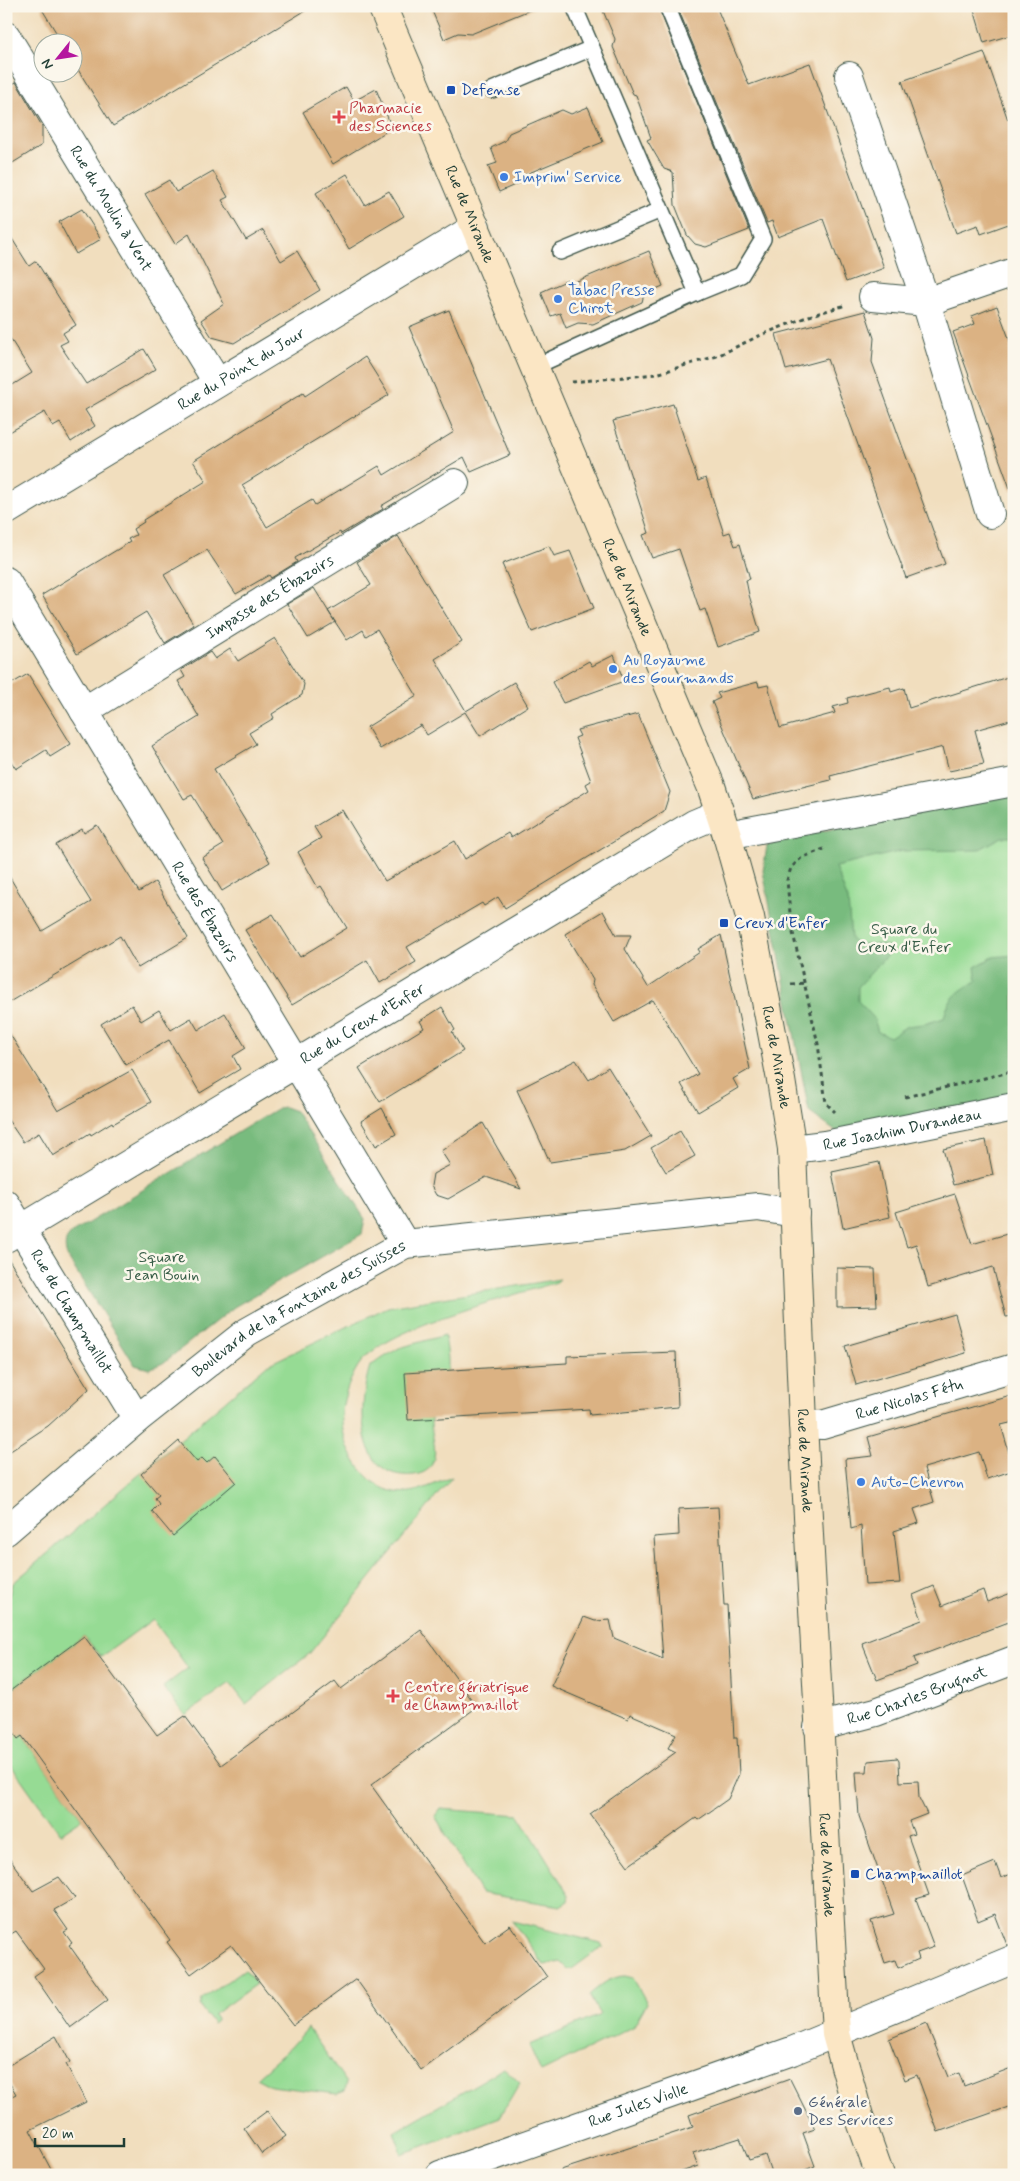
<svg xmlns="http://www.w3.org/2000/svg" width="1020" height="2181" viewBox="0 0 1020 2181" font-family="Mynerve,sans-serif">
<rect width="100%" height="100%" fill="#fbf7ec"/>
<filter id="ink" filterUnits="userSpaceOnUse"><feTurbulence type="fractalNoise" baseFrequency=".02" numOctaves="2"/><feDisplacementMap in="SourceGraphic" scale="10" xChannelSelector="R" yChannelSelector="G"/><feConvolveMatrix kernelMatrix="1 2 1 2 8 2 1 2 1" color-interpolation-filters="sRGB"/></filter>
<filter id="wash" filterUnits="userSpaceOnUse"><feTurbulence type="fractalNoise" baseFrequency=".0096" numOctaves="4" result="noise"/><feDisplacementMap in="SourceGraphic" scale="20" xChannelSelector="R" yChannelSelector="G"/><feGaussianBlur stdDeviation="1.12" result="paint"/><feColorMatrix in="noise" values="0 0 0 0 0 0 0 0 0 0 0 0 0 0 0 0 0 1.4 0 .05"/><feComposite in="paint" operator="in"/></filter>
<g filter="url(#wash)">
<rect width="100%" height="100%" fill="#f1debe"/>
<g fill="#96db94" stroke="#5a8c64">
<path d="M1014,800V1077L848,1114L774,857Z"/>
<path d="M560,1279L557,1282C510,1297 390,1326 361,1362C352,1373 343,1397 342,1412C339,1441 361,1483 391,1491C412,1497 433,1484 452,1477L309,1654L246,1704L230,1683L185,1715L163,1687L188,1668L153,1619L101,1657L84,1636L6,1694V1607L12,1584L267,1365L388,1307Z"/>
<path d="M445,1335C446,1346 450,1362 447,1372C444,1388 432,1404 431,1419C430,1434 439,1449 432,1464C429,1471 421,1474 414,1475C355,1481 358,1404 370,1366L399,1348Z"/>
<path d="M6,1722L22,1736L82,1819L60,1834L6,1758Z"/>
<path d="M440,1809L519,1815L569,1895L568,1901L560,1906L481,1893L435,1816Z"/>
<path d="M512,1921L601,1943L603,1946L572,1969H568L561,1962L544,1965Z"/>
<path d="M245,1969L256,1984L213,2015L217,2021L213,2024L200,2006L202,1999Z"/>
<path d="M625,1976L633,1978L647,2003L633,2027L541,2072L529,2045L600,2015L589,1995C601,1985 609,1977 625,1976Z"/>
<path d="M308,2028L347,2083L345,2091L337,2094L271,2086L256,2078L291,2047Z"/>
<path d="M504,2068L520,2083L500,2117L402,2154L394,2132Z"/>
</g>
<g fill="#78bb7e" stroke="#4c7c59">
<path d="M1014,791V837H1002L978,850L902,851L835,867L848,900L851,939L857,944H877L888,946V954L858,987V1001L874,1018L878,1032L890,1037L907,1026L924,1024L944,1018C948,998 959,990 977,981L975,967L993,957L1014,955V1099L839,1134L809,1112L763,871L767,846L785,839Z"/>
<path d="M284,1107L295,1111L365,1219L362,1234L234,1307L163,1363L149,1369L135,1365L68,1258C64,1249 64,1242 70,1234L278,1108Z"/>
</g>
<g id="blocks">
<g fill="#dbb283">
<path d="M40,6H313L113,126L72,60V42H62Z"/>
<path d="M430,6H537V7L471,34L458,33L444,39Z"/>
<path d="M601,6H658L749,230L706,247L695,244L687,235L675,205L673,172L664,169L647,140L651,138L636,95L633,94L613,47L615,39Z"/>
<path d="M677,6H716L749,85L810,63L884,268L846,282L823,219L778,237L772,221L767,223Z"/>
<path d="M973,6H1014V34L984,43Z"/>
<path d="M984,52L1008,120L1014,117V222L981,234L978,225L956,233L902,81Z"/>
<path d="M16,82L42,126V145L6,167V88Z"/>
<path d="M346,87L354,101L376,89L392,128L333,164L303,112Z"/>
<path d="M588,107L603,142L524,175L526,180L499,192L488,166L497,163L491,148L505,141L509,133L562,110L571,114Z"/>
<path d="M213,171L228,197L222,200L246,240L263,230L281,261L297,251L320,290L234,343L212,337L201,320L224,304L189,234L175,244L145,194L169,180L176,192Z"/>
<path d="M347,174L365,205L389,191L404,216L349,249L316,193Z"/>
<path d="M82,209L101,239L76,254L59,222Z"/>
<path d="M6,229L29,266L36,261L76,325L63,333L68,341L60,345L86,384L144,349L156,369L85,410L95,426L71,442L60,423L53,427L45,412L6,434V389L32,373L6,332Z"/>
<path d="M649,251L663,286L644,294L642,302L593,324L578,323L566,328L560,313L551,316L541,292L568,280L570,284Z"/>
<path d="M997,306L1014,352V490L1011,491L953,332L975,324L972,316Z"/>
<path d="M449,310L510,455L471,472L464,457L381,506L383,509L341,534L340,532L295,558L297,562L271,578L269,575L236,594L207,550L164,575L194,625L165,643L146,612L77,654L42,595L130,542L128,539L136,535L133,529L144,522L143,520L206,481L193,461L303,393L305,396L365,357L389,395L242,485L267,527L312,500L315,505L379,466L384,475L454,432L409,327Z"/>
<path d="M865,311L874,338L872,362L945,564L906,578L827,359L786,370L776,334Z"/>
<path d="M673,404L698,481L706,478L724,534L730,532L735,546L740,544L750,579L746,580L749,595L760,632L718,647L705,609L700,611L679,549L652,558L643,535L649,533L613,421Z"/>
<path d="M398,536L462,642L435,659L466,711L514,682L528,706L480,736L465,712L427,735L421,725L380,749L367,727L417,696L377,629L366,636L363,630L347,640L328,611L371,585L357,562Z"/>
<path d="M549,546L554,556L570,551L594,608L532,632L502,564Z"/>
<path d="M314,588L335,622L308,638L287,604Z"/>
<path d="M275,638L304,684L302,695L272,714L274,718L249,733L256,744L214,769L270,862L222,891L202,858L223,845L192,795L184,799L152,746L199,717L178,681L185,677L181,670L210,652L215,659L230,649L238,661Z"/>
<path d="M614,655L624,681L563,703L552,682L589,661L592,666Z"/>
<path d="M28,674L71,744L50,757L46,750L16,769L6,754V687Z"/>
<path d="M1014,675V719L975,730L984,764L949,771L943,747L830,776L831,780L753,799L712,702L720,698L717,693L758,682L759,687L768,685L780,728L835,713L833,707L848,703L847,698L890,687L891,692L904,688L909,708Z"/>
<path d="M638,714L670,792L664,811L505,908L498,897L484,906L482,903L407,947L416,962L380,983L367,960L292,1005L245,930L273,914L300,957L347,928L321,886L318,888L298,852L321,838L314,827L342,810L385,881L455,841L465,859L508,833L511,838L589,790L586,784L591,781L575,738L580,736L577,730Z"/>
<path d="M97,825L139,892L155,882L188,938L138,968L120,936L6,1004V871L42,931L91,902L56,845L82,829L84,833Z"/>
<path d="M603,911L616,935H631L625,949L648,987L700,952L698,949L721,935L750,1069L733,1079L738,1088L698,1112L681,1084L698,1074L653,1000L614,1022L592,985L593,980L565,934Z"/>
<path d="M132,1005L141,1021L159,1010L171,1030L191,1018L198,1030L225,1013L246,1048L233,1056L240,1069L200,1093L169,1040L126,1065L101,1024Z"/>
<path d="M442,1007L455,1030L452,1032L463,1051L380,1102L359,1068L424,1028L420,1021Z"/>
<path d="M6,1028L58,1111L132,1070L151,1102L113,1124L112,1122L91,1135L90,1133L53,1156L39,1133L23,1142L6,1117Z"/>
<path d="M576,1060L589,1080L608,1067L651,1136L625,1151L550,1162L517,1090Z"/>
<path d="M382,1108L396,1134L376,1146L361,1121Z"/>
<path d="M483,1123L521,1189L486,1177L448,1199L436,1195L431,1186L433,1174L450,1165L441,1151Z"/>
<path d="M680,1131L695,1156L666,1172L651,1148Z"/>
<path d="M986,1140L993,1175L953,1185L943,1149Z"/>
<path d="M879,1162L890,1217L843,1228L832,1172Z"/>
<path d="M955,1194L972,1244L1014,1232V1316L1006,1317L993,1267L928,1287L916,1244L907,1247L896,1212Z"/>
<path d="M6,1255L89,1389L48,1426L6,1454Z"/>
<path d="M837,1268L875,1269L877,1306L837,1307Z"/>
<path d="M955,1314L966,1353L856,1385L845,1346Z"/>
<path d="M676,1352L678,1407L590,1415L589,1409L408,1420L405,1373L567,1363V1356Z"/>
<path d="M1014,1395V1422L1001,1425L1014,1470L987,1479L979,1452L924,1468L934,1502L914,1509L919,1523L894,1531L900,1583L865,1585L861,1526L851,1529L845,1459L873,1456L868,1437Z"/>
<path d="M179,1441L197,1462L202,1458L207,1463L215,1456L236,1482L173,1536L152,1511L159,1504L155,1498L159,1495L141,1474Z"/>
<path d="M718,1507L724,1605H727L734,1738H737L739,1774L728,1799L698,1820L696,1818L628,1866L590,1814L676,1752L668,1748L676,1734L630,1714L628,1719L551,1686L584,1617L595,1621L610,1620L614,1638L663,1659L654,1537L679,1535L678,1509Z"/>
<path d="M934,1586L942,1606L983,1590L987,1602L1014,1592V1620L914,1658L917,1665L877,1680L862,1643L922,1620L913,1595Z"/>
<path d="M421,1630L477,1707L371,1785L485,1943L510,1925L547,1977L421,2070L356,1979L293,2025L231,1945L191,1974L167,1942L170,1940L22,1736L18,1739L6,1722V1694L84,1636L157,1735L185,1716L221,1765L335,1681L341,1689Z"/>
<path d="M897,1758L899,1761L900,1782L918,1781L919,1798L927,1814L909,1821L914,1834L908,1836L929,1895L916,1899L934,1947L917,1953L919,1959L898,1968L895,1960L885,1963L871,1921L894,1914L859,1816L856,1772H867L868,1761Z"/>
<path d="M6,1854L33,1891L59,1877L75,1898L54,1910L68,1930L64,1932L72,1943L69,1945L108,2000L70,2028L34,1976L44,1969L16,1931L6,1937Z"/>
<path d="M995,1862L1001,1878L1014,1873V1944L1007,1945L995,1914L978,1921L962,1876Z"/>
<path d="M926,2023L948,2077L959,2073L964,2086L1014,2067V2105L938,2132L917,2075L905,2080L889,2039Z"/>
<path d="M56,2036L70,2062L66,2064L86,2102L30,2130L54,2175H6V2084L12,2096L16,2094L6,2077V2067Z"/>
<path d="M790,2079L815,2129L803,2133L815,2166L792,2175H772L765,2155L749,2160L740,2138L693,2153L698,2166L673,2175H562L561,2170L693,2127L689,2115Z"/>
<path d="M267,2111L286,2136L262,2154L244,2128Z"/>
</g>
</g>
</g>
<g filter="url(#ink)">
<use href="#blocks" fill-opacity="0" stroke="#3e5549" stroke-width="1"/>
<g fill="none" stroke-linecap="round" stroke-linejoin="round">
<defs>
<g id="service">
<path d="M667,6L763,239L741,275L697,293"/>
<path d="M492,90L592,48"/>
<path d="M560,252L661,210"/>
<path d="M534,367L697,293L574,6"/>
</g>
<g id="minor">
<path id="s1" d="M6,36L217,382"/>
<path d="M849,76L926,302L990,514"/>
<path d="M873,297L926,302L1014,272"/>
<path id="s2" d="M6,511L476,227"/>
<path id="s3" d="M6,581L405,1244"/>
<path id="s4" d="M84,711L455,483"/>
<path d="M727,835L1014,782"/>
<path id="s5" d="M792,1149L825,1145L1014,1107"/>
<path id="s6" d="M6,1204L137,1419"/>
<path id="s7" d="M6,1238L694,824L720,813"/>
<path id="s8" d="M803,1424L822,1425L1014,1368"/>
<path id="s9" d="M6,1531L137,1419L247,1332L405,1244L758,1207L795,1213"/>
<path id="s10" d="M818,1727L876,1712L1014,1660"/>
<path id="s11" d="M440,2175L792,2051L1014,1959"/>
</g>
<g id="secondary">
<path id="s12" d="M382,6L711,786L727,835L750,917L781,1080L792,1149L803,1424L836,2034L859,2116L880,2175"/>
</g>
</defs>
<use href="#service" stroke="#3e5549" stroke-width="18"/>
<use href="#minor" stroke="#3e5549" stroke-width="30"/>
<use href="#secondary" stroke="#3e5549" stroke-width="30"/>
<g stroke="#3e5549" stroke-width="3" stroke-dasharray="4 4" stroke-linecap="butt">
<path d="M572,382L656,374L717,356L761,335L809,316L846,305"/>
<path d="M824,849L801,858L791,868L787,880L791,924L818,1044L826,1103L835,1112"/>
<path d="M791,984L805,983"/>
<path d="M905,1097L1014,1071"/>
</g>
<use href="#service" stroke="#fff" stroke-width="15"/>
<use href="#minor" stroke="#fff" stroke-width="28"/>
<use href="#secondary" stroke="#fbe6c4" stroke-width="28"/>
</g>
</g>
<g fill="#1a4fb4" stroke="#fbf7ec" stroke-width="2">
<rect x="446" y="85" width="10" height="10" rx="2.5"/>
<rect x="719" y="918" width="10" height="10" rx="2.5"/>
<rect x="850" y="1869" width="10" height="10" rx="2.5"/>
</g>
<g fill="#e0444e" stroke="#fbf7ec" stroke-width="2">
<path d="M336.5 109.5h5v5h5v5h-5v5h-5v-5h-5v-5h5z"/>
<path d="M390.5 1688.5h5v5h5v5h-5v5h-5v-5h-5v-5h5z"/>
</g>
<g fill="#3f7fe0" stroke="#fbf7ec" stroke-width="2">
<circle cx="504" cy="177" r="5"/>
<circle cx="558" cy="299" r="5"/>
<circle cx="613" cy="669" r="5"/>
<circle cx="861" cy="1482" r="5"/>
</g>
<circle fill="#5c6f8a" stroke="#fbf7ec" stroke-width="2" cx="798" cy="2111" r="5"/>
<g text-anchor="middle" dominant-baseline="central" stroke-width="5" stroke-linejoin="round" paint-order="stroke">
<g font-size="16" fill="#164399" stroke="#fbf7ec" text-anchor="start">
<text x="461" y="90">Defense</text>
<text x="734" y="923">Creux d'Enfer</text>
<text x="865" y="1874">Champmaillot</text>
</g>
<g font-size="16" fill="#be3a42" stroke="#fbf7ec" text-anchor="start">
<text x="349" y="108">Pharmacie<tspan x="349" dy="18">des Sciences</tspan></text>
<text x="404" y="1687">Centre gériatrique<tspan x="404" dy="18">de Champmaillot</tspan></text>
</g>
<g font-size="16" fill="#366cbe" stroke="#fbf7ec" text-anchor="start">
<text x="514" y="177">Imprim' Service</text>
<text x="568" y="290">Tabac Presse<tspan x="568" dy="18">Chirot</tspan></text>
<text x="623" y="660">Au Royaume<tspan x="623" dy="18">des Gourmands</tspan></text>
<text x="871" y="1482">Auto-Chevron</text>
</g>
<g font-size="16" fill="#1f3d34" stroke="#fbf7ec">
<text stroke="none"><textPath href="#s1" startOffset="202">Rue du Moulin à Vent</textPath></text>
<text stroke="none"><textPath href="#s12" startOffset="226">Rue de Mirande</textPath></text>
<text stroke="none"><textPath href="#s2" startOffset="275">Rue du Point du Jour</textPath></text>
<text stroke="none"><textPath href="#s12" startOffset="631">Rue de Mirande</textPath></text>
<text stroke="none"><textPath href="#s4" startOffset="218">Impasse des Ébazoirs</textPath></text>
<text stroke="none"><textPath href="#s3" startOffset="386">Rue des Ébazoirs</textPath></text>
<text stroke="none"><textPath href="#s7" startOffset="416">Rue du Creux d'Enfer</textPath></text>
<text stroke="none"><textPath href="#s12" startOffset="1126">Rue de Mirande</textPath></text>
<text stroke="none"><textPath href="#s5" startOffset="112">Rue Joachim Durandeau</textPath></text>
<text stroke="none"><textPath href="#s6" startOffset="126">Rue de Champmaillot</textPath></text>
<text stroke="none"><textPath href="#s9" startOffset="369">Boulevard de la Fontaine des Suisses</textPath></text>
<text stroke="none"><textPath href="#s8" startOffset="110">Rue Nicolas Fétu</textPath></text>
<text stroke="none"><textPath href="#s12" startOffset="1531">Rue de Mirande</textPath></text>
<text stroke="none"><textPath href="#s10" startOffset="104">Rue Charles Brugnot</textPath></text>
<text stroke="none"><textPath href="#s12" startOffset="1936">Rue de Mirande</textPath></text>
<text stroke="none"><textPath href="#s11" startOffset="210">Rue Jules Violle</textPath></text>
</g>
<g font-size="16" fill="#375d47" stroke="#fbf7ec">
<text x="904" y="929">Square du<tspan x="904" dy="18">Creux d'Enfer</tspan></text>
<text x="162" y="1257">Square<tspan x="162" dy="18">Jean Bouin</tspan></text>
</g>
<g font-size="16" fill="#4e5e75" stroke="#fbf7ec" text-anchor="start">
<text x="808" y="2102">Générale<tspan x="808" dy="18">Des Services</tspan></text>
</g>
</g>
<rect width="1020" height="2181" fill="none" stroke="#fbf7ec" stroke-width="25"/>
<g transform="translate(58 58) rotate(240)"><circle r="24" fill="#fbf7ec" stroke="#a3ada2"/>
<path d="M0-4L9 19L0 12L-9 19Z" fill="#b5179e"/>
<text y="-8" font-size="14" font-weight="bold" text-anchor="middle" fill="#1f3d34">N</text>
</g>
<path d="M35 2138v8h89v-8" fill="none" stroke="#1f3d34" stroke-width="2.5"/>
<text x="42" y="2138" font-size="15" fill="#1f3d34" stroke="#fbf7ec" stroke-width="4" paint-order="stroke">20 m</text>
</svg>
